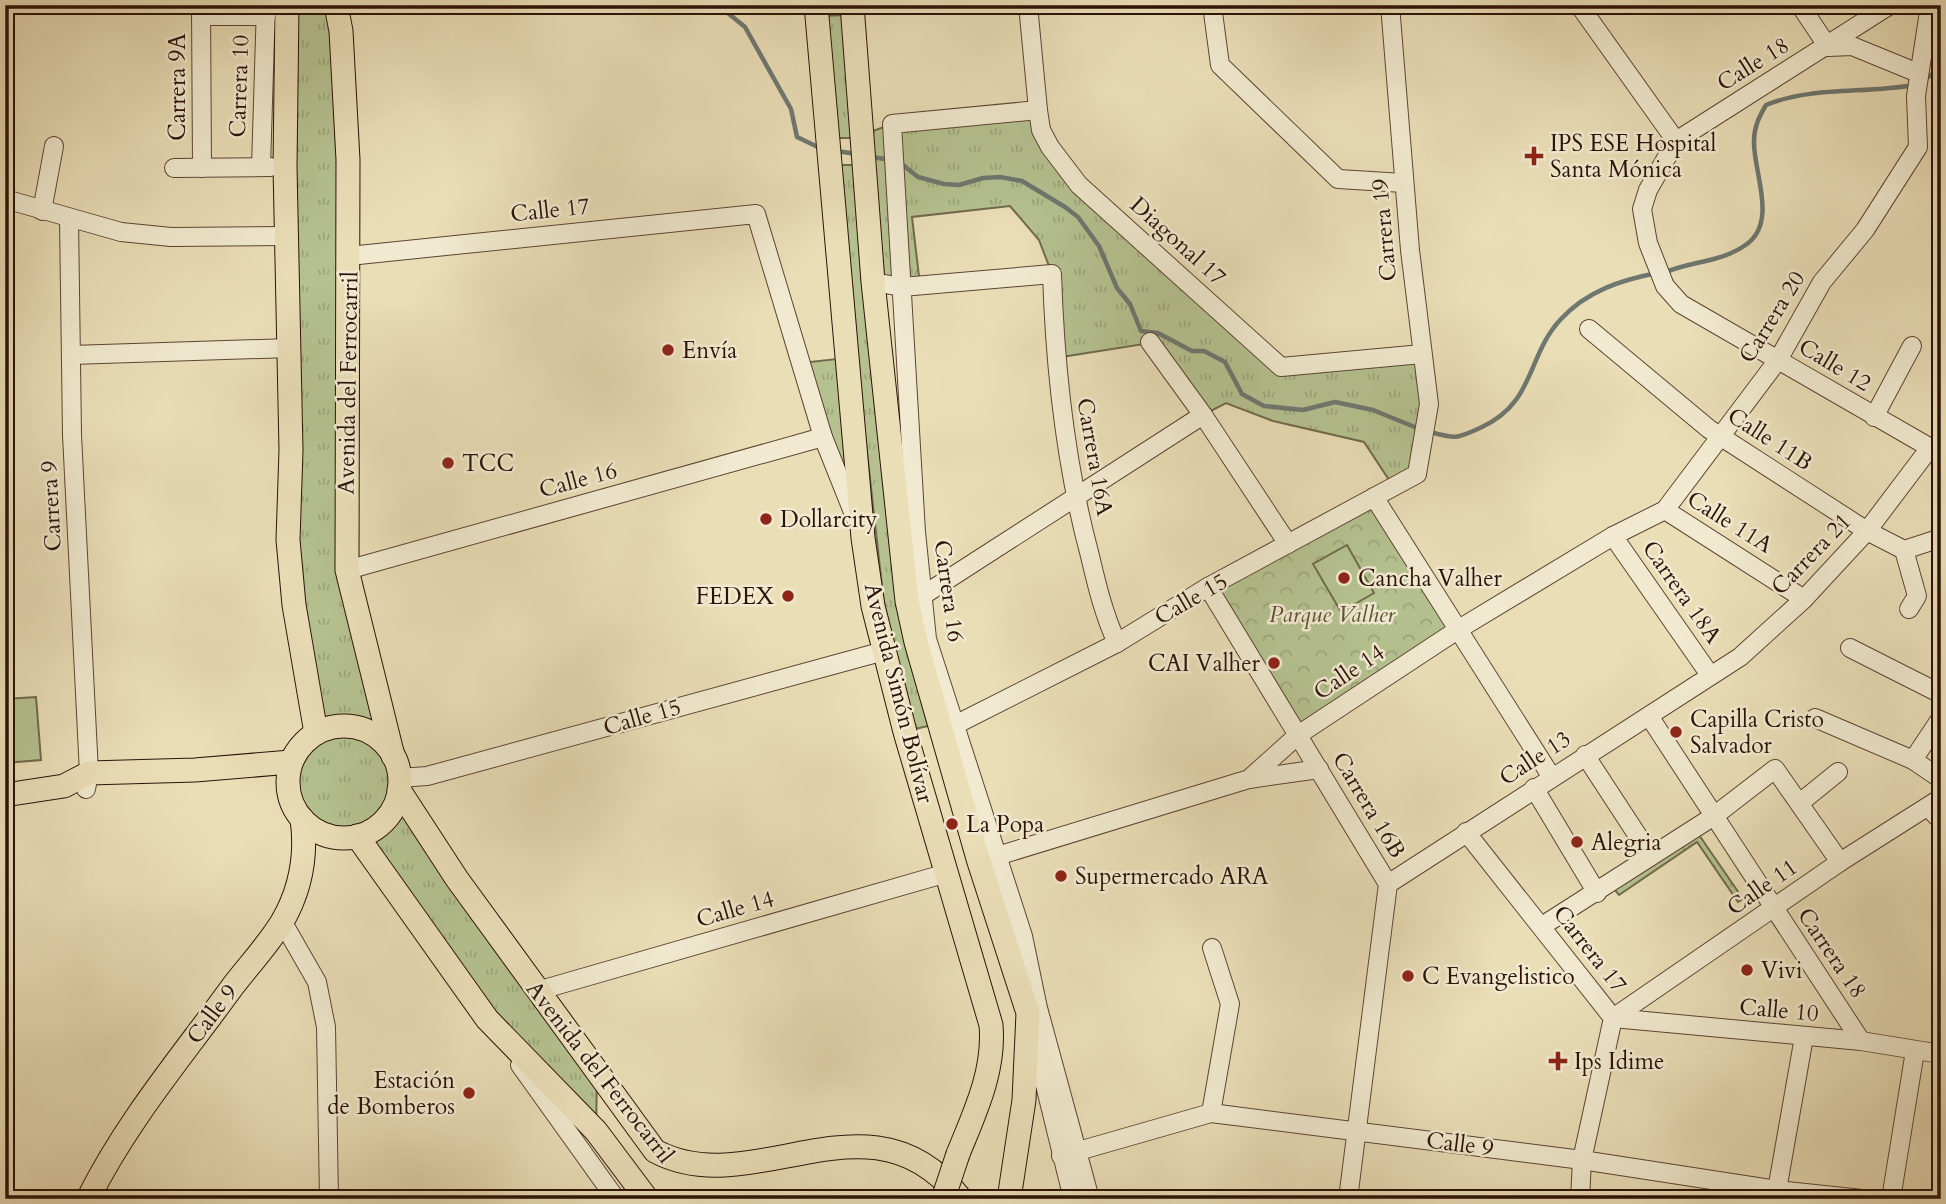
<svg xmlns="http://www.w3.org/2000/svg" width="1946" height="1204" viewBox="0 0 1946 1204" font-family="Cardo,serif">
<defs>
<pattern id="grass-tufts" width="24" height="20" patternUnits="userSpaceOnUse" patternTransform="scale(1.75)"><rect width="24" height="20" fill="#b5c290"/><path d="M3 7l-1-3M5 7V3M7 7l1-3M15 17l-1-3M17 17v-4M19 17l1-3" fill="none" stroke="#9ca67b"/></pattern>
<pattern id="forest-crowns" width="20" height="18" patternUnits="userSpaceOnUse" patternTransform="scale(1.75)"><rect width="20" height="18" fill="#b5c290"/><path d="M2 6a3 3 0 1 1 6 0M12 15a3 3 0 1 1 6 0" fill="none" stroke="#9ca67b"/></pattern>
</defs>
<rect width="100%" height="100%" fill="#eadeb7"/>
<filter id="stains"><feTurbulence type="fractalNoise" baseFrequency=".00286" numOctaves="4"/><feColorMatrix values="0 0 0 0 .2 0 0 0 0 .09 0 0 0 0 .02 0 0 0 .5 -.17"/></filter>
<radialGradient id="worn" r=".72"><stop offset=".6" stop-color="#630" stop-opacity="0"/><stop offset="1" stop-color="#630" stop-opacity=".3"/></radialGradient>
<g fill="url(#grass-tufts)" stroke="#706a4c" stroke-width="2">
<path d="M287,5H336L347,570L393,756L400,778L597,1073L596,1131L487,1019L357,836C290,839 260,774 316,733L294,605Z"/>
<path d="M844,15L854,138H833L823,16Z"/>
<path d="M1038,110L1050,147L1280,367L1422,354L1429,404L1417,474L1393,486L1364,442L1273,421L1226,403L1203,415L1150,343L1055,358L1052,274L1039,240L1010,206L912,217L920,285L873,282L862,135L892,124Z"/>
<path d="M835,165H856L908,644L928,726L915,729L884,604Z"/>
<path d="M846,358L863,538L800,363Z"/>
<path d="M1697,832L1743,899L1738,902L1697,842L1619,895L1614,889Z"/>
</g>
<path fill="url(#forest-crowns)" stroke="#706a4c" stroke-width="2" d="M1374,497L1459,629L1298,735L1208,587Z"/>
<g fill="#b5c290" stroke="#706a4c" stroke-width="2">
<path d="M1347,545L1374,593L1341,612L1313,564Z"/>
<path d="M36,697L41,760L5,763V699Z"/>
</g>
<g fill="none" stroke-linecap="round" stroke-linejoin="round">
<g stroke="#6e7770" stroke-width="4.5">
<path d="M718,5L745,27L791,109L797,137L822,149"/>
<path d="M1924,80L1941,68"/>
<path d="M837,151L856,154"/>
<path d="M872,157L891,160"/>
<path d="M899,162L918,177L944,184L959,185L983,178L1000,177L1022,181L1065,207L1078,217L1099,246L1117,288L1130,304L1141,331L1158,333L1192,351H1204L1225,362L1242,394L1264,406L1303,410L1335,402L1373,410L1422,430"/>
<path d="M1666,272C1692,261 1723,262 1747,244C1778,221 1753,171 1754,141C1754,127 1759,117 1766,105C1813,86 1864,94 1914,85"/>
<path d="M1430,432C1456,439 1456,439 1480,428C1536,403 1526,356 1561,319C1587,291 1621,280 1657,273"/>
</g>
<defs>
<g id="minor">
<path d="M201,5L202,168"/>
<path d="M1028,5L1038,110L1041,130L1050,147L1079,185L1281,367L1422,354"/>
<path d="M1212,5L1220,65L1338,179L1404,183"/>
<path d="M1579,5L1676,141"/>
<path d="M1800,5L1828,47L1852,46L1918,73"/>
<path d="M1890,5L1676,141L1648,190L1642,209L1648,243L1665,286L1681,304L1941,454"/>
<path d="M201,16H266"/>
<path d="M1038,110L892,124L916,532L927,639L1023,936L1038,1008L1090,1199"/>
<path d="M261,167L266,5"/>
<path d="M174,168L271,167"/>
<path d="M5,199L121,232L171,237L287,236"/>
<path d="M42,211L54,146"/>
<path d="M69,219L72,435L89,773L86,789"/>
<path d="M349,256L756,214L823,437L857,522"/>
<path d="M873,282L902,287L1052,274C1055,369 1065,463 1090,556C1097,586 1104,615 1117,643"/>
<path d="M1589,329L1709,429L1867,531L1904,550L1941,538"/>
<path d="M1150,342L1203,415L1288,544"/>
<path d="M71,355L290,348"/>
<path d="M1874,417L1912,346"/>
<path d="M1374,497L1551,776"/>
<path d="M1665,510L1804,599"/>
<path d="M1613,536L1710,675"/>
<path d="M1904,550L1917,596L1909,609"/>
<path d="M347,570L823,437"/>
<path d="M1208,587L1388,884L1348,1199"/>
<path d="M922,596L1203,415"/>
<path d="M1850,648L1941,694"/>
<path d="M1649,716L1861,1041"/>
<path d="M1815,718L1913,760L1941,779"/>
<path d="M949,728L1117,643L1208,587L1417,474L1429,404L1410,250L1390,5"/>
<path d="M1585,755L1651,856"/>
<path d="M1913,760L1941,718"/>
<path d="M400,778L427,776L884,651"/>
<path d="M1249,779L1298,735L1459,629L1613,536L1665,510L1778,360L1822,282L1865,230L1918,147L1916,96L1930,5"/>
<path d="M1534,788L1597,893"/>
<path d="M1801,802L1838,772"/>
<path d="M1928,807L1941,821"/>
<path d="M1466,832L1613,1018L1582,1160L1580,1199"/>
<path d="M997,856L1249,779L1319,769"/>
<path d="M1388,884L1740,657L1804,599L1867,531L1929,449"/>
<path d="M282,921L317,982L326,1027L329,1199"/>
<path d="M1542,926L1714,816L1775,769L1840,862"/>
<path d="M537,991L947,873"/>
<path d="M1613,1018L1840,862L1941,798"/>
<path d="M1613,1018L1861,1041L1941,1054"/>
<path d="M1033,1036L1073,1199"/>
<path d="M520,1065L616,1199"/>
<path d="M1211,1113L1230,1004L1212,948"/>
<path d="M1061,1156L1211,1113L1582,1160L1777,1190L1862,1199"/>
<path d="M1769,1199L1777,1190L1804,1037"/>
<path d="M1891,1199L1915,1051"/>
</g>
<g id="major">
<path d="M287,5L285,167L291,450L288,540L294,605L316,733"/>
<path d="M336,5L341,31L348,160L347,570L393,756"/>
<path d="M816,5L863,538L873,606L905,732L991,1025C995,1071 975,1112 958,1154"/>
<path d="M852,5L873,282L907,601L916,642L979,862L1028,1013L1024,1100L1009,1199"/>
<circle cx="344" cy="782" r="56"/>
<path d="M399,790L457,879L655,1151C754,1204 870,1083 961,1199"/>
<path d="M5,795L64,786L89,773L195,770L291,762"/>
<path d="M357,836L487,1019L596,1131L647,1199"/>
<path d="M88,1199C126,1122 183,1055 233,986C249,965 268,945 282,922C300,891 307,855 302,819"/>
</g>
</defs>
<use href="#minor" stroke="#5c4534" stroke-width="20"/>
<use href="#major" stroke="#2c1208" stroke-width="25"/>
<use href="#minor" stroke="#f1ead0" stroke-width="18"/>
<use href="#major" stroke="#eadeb7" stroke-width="23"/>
<defs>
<path id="major-bridge" d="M943,1199L958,1154"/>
</defs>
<use href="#major-bridge" stroke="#2c1208" stroke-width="25" stroke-linecap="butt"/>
<use href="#major-bridge" stroke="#eadeb7" stroke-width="23"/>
</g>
<g fill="#8f2418" stroke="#f1ead0" stroke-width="2.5">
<path d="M1530.5 145.5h7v7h7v7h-7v7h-7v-7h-7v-7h7z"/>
<circle cx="668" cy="350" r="7"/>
<circle cx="448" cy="463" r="7"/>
<circle cx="766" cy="519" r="7"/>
<circle cx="1344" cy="578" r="7"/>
<circle cx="788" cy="596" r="7"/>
<circle cx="1274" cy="663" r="7"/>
<circle cx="1676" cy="732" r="7"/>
<circle cx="952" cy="824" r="7"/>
<circle cx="1577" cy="842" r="7"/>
<circle cx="1061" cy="876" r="7"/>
<circle cx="1747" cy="970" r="7"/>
<circle cx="1408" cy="976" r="7"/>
<path d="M1554.5 1050.5h7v7h7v7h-7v7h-7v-7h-7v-7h7z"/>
<circle cx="469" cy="1093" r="7"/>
</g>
<g text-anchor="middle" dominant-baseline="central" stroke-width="5" stroke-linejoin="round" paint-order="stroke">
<g font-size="23" fill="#2c1208" stroke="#f1ead0">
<text transform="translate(1753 64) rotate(-32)">Calle 18</text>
<text transform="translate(239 86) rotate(-88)">Carrera 10</text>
<text transform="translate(177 87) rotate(-90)">Carrera 9A</text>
<text transform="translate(550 210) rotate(-6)">Calle 17</text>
<text transform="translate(1384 230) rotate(-95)">Carrera 19</text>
<text transform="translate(1178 241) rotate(42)">Diagonal 17</text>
<text transform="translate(1772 317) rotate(-58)">Carrera 20</text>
<text transform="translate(1835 365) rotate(31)">Calle 12</text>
<text transform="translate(348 383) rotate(-89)">Avenida del Ferrocarril</text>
<text transform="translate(1770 439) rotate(33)">Calle 11B</text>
<text transform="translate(1095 457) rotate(80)">Carrera 16A</text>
<text transform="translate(578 480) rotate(-15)">Calle 16</text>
<text transform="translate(51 506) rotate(-93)">Carrera 9</text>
<text transform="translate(1730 522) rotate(32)">Calle 11A</text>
<text transform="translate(1811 554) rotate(-46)">Carrera 21</text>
<text transform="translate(949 591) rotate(82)">Carrera 16</text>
<text transform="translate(1682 592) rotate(55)">Carrera 18A</text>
<text transform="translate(1191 599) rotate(-30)">Calle 15</text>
<text transform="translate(1349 672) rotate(-34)">Calle 14</text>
<text transform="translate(899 693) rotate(76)">Avenida Simón Bolívar</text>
<text transform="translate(642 717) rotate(-16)">Calle 15</text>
<text transform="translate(1535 758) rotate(-33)">Calle 13</text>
<text transform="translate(1369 805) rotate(59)">Carrera 16B</text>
<text transform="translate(1762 887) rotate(-35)">Calle 11</text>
<text transform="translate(735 909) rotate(-16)">Calle 14</text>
<text transform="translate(1590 949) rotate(52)">Carrera 17</text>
<text transform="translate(1832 953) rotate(56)">Carrera 18</text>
<text transform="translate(1779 1010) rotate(5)">Calle 10</text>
<text transform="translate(212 1014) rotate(-53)">Calle 9</text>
<text transform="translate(600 1072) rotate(52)">Avenida del Ferrocarril</text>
<text transform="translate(1460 1144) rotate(7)">Calle 9</text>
</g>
<g font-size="23" fill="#2c1208" stroke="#f1ead0" text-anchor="start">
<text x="1550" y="143">IPS ESE Hospital<tspan x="1550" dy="26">Santa Mónica</tspan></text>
<text x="682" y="350">Envía</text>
<text x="462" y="463">TCC</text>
<text x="780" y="519">Dollarcity</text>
<text x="1358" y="578">Cancha Valher</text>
<text x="774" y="596" text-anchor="end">FEDEX</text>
<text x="1260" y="663" text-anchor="end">CAI Valher</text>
<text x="1690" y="719">Capilla Cristo<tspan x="1690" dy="26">Salvador</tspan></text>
<text x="966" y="824">La Popa</text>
<text x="1591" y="842">Alegria</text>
<text x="1075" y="876">Supermercado ARA</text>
<text x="1761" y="970">Vivi</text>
<text x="1422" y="976">C Evangelistico</text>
<text x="1574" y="1061">Ips Idime</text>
<text x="455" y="1080" text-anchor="end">Estación<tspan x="455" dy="26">de Bomberos</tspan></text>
</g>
<g font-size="23" font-style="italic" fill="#5c5038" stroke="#f1ead0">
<text x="1332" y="614">Parque Valher</text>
</g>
</g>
<rect width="1946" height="1204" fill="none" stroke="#eadeb7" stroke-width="28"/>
<rect x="7" y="7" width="1932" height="1190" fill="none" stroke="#2c1208" stroke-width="3.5"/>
<rect x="14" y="14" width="1918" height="1176" fill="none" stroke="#2c1208" stroke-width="2"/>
<rect width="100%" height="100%" filter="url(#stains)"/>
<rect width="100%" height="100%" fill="url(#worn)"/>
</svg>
